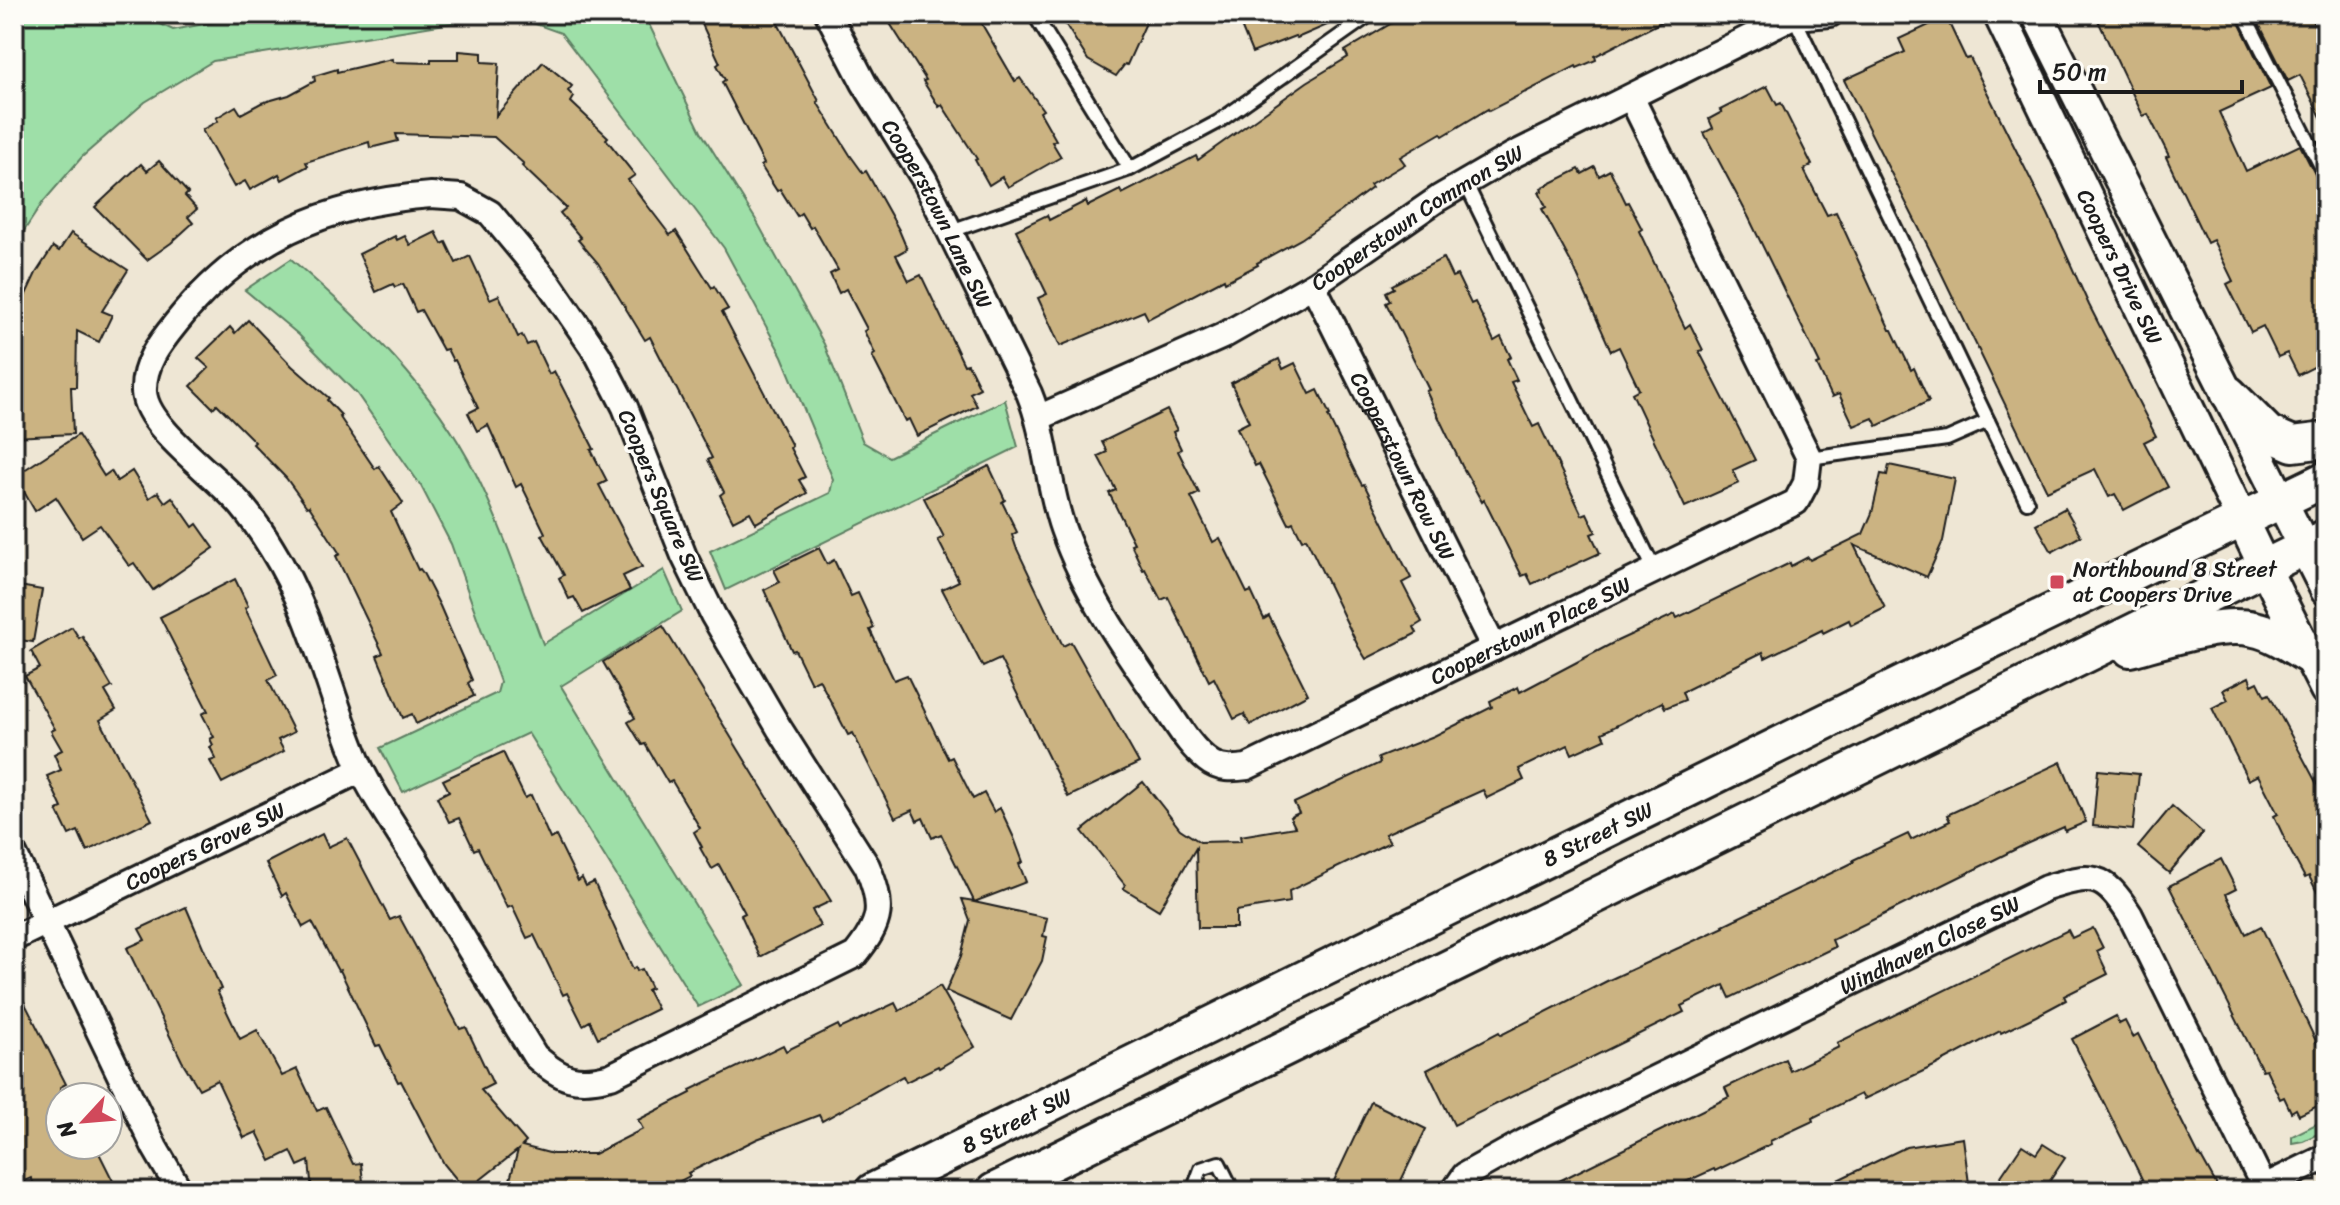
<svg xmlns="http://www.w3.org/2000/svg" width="2340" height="1205" viewBox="0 0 2340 1205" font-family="Sriracha,sans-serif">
<rect width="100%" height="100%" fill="#eee6d4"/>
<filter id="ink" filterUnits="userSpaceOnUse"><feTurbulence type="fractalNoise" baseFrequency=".0125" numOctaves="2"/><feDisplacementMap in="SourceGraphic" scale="16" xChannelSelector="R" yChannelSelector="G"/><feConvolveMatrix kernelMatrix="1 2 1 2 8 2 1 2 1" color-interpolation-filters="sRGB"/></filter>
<g filter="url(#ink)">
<g fill="#9edfa8" stroke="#5d7e62" stroke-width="2">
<path d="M16,14H139L173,30L256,14H644L701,132L756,220L824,344L863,442L889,457L1005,400L1018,447L726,590L710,551L830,493L833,479L782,356L724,248L561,33L508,14L213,61L145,102L82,157L43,202L14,246Z"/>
<path d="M291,259C363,321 433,388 476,474C503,529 522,587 543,644L664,570L682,611L561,686L744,985L698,1007L528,733L403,792L380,748L497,693L500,682L451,544L421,486L357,394L299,335L245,290Z"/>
<path d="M2326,1119V1130L2303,1141L2292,1143V1136Z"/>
</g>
<g fill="#cbb382" stroke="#1c1c1c" stroke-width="2">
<path d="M713,14H773L819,101L817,102L850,155L863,173L866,171L899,230L907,249L896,255L909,281L921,275L964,365L968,364L980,388L970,393L977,406L917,436L909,419L905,421L872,356L875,354L864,331L867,329L846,289L839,293L830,274L838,270L813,226L810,228L801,213L797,216L780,189L777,191L761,166L764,164L722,82L725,80L717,65L720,63L700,20Z"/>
<path d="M884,14H976L1015,81L1020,78L1043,110L1040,112L1056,140L1052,142L1061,157L1008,187L1002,177L989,185L975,160L977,159L942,105L939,107L923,81L926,80Z"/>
<path d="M1059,14H1150L1127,65L1125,64L1116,76L1088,60Z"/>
<path d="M1236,14H1347L1348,16L1297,38L1295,36L1252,53Z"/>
<path d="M1407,14H1677L1595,56L1596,60L1577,68L1576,66L1489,111L1488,109L1443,136L1441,133L1400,157L1405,164L1370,185L1372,188L1340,212L1301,239L1257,263L1258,265L1225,282L1224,279L1148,319L1144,311L1060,346L1038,298L1047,294L1016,230L1047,215L1049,220L1086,201L1088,206L1120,190L1122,194L1196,156L1198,160L1307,82L1348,57L1345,51Z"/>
<path d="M2095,14H2235L2271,88L2219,112L2246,171L2300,145L2318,180L2326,185V361L2298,375L2287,353L2278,357L2263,326L2251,332L2227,284L2233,281L2213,240L2207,243L2166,157L2169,156L2148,114L2143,116Z"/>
<path d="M2254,14H2309L2326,49V127L2300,75L2288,81Z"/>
<path d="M1946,17L1966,59L1970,58L2048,214L2089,305L2156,436L2144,442L2168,487L2124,510L2115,494L2109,497L2095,469L2047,491L1936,262L1844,80L1905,52L1899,39Z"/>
<path d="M459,51L482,53V62L499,63L496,116L543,62L572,86L568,91L574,97L571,102L608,137L606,139L635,175L628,180L670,235L676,231L712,288L714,286L728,309L722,312L792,446L790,448L805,477L799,480L807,493L756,523L750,512L733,521L720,495L724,492L708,460L712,458L650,337L645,340L598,263L578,240L581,238L560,213L566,208L522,166L524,164L494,137L396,134L398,141L370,148L369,142L306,162L308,166L282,180L279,174L250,190L245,181L234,187L202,130L218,121L216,118L236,106L241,114L261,103L289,95L315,81L314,76L337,69V72L392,59L393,62L431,63V59H459Z"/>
<path d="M1767,86L1777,105L1781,103L1812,165L1804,170L1827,215L1836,212L1890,330H1892L1911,370L1914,368L1929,401L1877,426L1873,418L1854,426L1839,394L1832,397L1817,365L1820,364L1748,216L1704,133L1713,128L1709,119L1722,112L1720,110Z"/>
<path d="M159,161L188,193L185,196L197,209L188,217L193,223L171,243L147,260L95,207L141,164L147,171Z"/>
<path d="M1595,167L1599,176L1610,170L1626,203L1628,202L1642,229L1639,231L1685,328L1690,324L1703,350L1699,351L1755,460L1733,470L1739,483L1685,507L1632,393L1639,389L1619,347L1611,351L1574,268L1542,209L1546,207L1539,192L1542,191L1541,188L1579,169L1582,174Z"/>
<path d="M436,232L442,244L446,242L456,263L470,256L490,299L499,295L518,337L522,335L527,345L534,342L549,374L554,371L594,449L591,450L607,481L599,485L642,567L623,576L630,590L583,613L574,597L569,599L559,578L564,575L542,535L545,533L521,484L516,487L488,425L477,431L468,413L478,408L455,360L453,361L447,349L443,350L421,310L416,312L403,284L395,287L393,284L376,292L359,254L395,236L397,240L405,236L410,245Z"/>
<path d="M71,233L128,270L102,311L112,315L99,342L77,331L76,387H71L73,434L14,437V320L36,273L53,247L59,251Z"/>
<path d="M1443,258L1452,277L1457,275L1471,304L1475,302L1494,341L1501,337L1511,357L1507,359L1517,380L1511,382L1533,427L1539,424L1582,515L1587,513L1596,532L1591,534L1600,553L1532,584L1527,574L1522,576L1484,500L1482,502L1462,466L1426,391L1429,390L1386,303L1390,301L1386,292L1394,288L1392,285Z"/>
<path d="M248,320L292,366L329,398L327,400L341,415L339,416L375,469L379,466L403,503L391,512L418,570L420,569L423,573L440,606L472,680L468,683L474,696L416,724L412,714L403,718L377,656L383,653L336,556L340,554L309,506L307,507L286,478L253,444L255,442L217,404L213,408L191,386L209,368L198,358L230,327L235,333Z"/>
<path d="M1279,359L1283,369L1295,363L1310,394L1318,390L1330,415L1328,416L1356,474L1362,485L1364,484L1411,578L1402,583L1422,622L1414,627L1417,633L1366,659L1358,646L1306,538L1302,540L1293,522L1289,524L1259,464L1255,466L1237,428L1249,422L1231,383Z"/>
<path d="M1167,410L1177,430L1173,432L1181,449L1178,451L1199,493L1191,497L1213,542L1220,538L1247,593L1251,591L1264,619L1269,616L1308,694L1250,725L1244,714L1234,719L1214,678L1209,681L1168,597L1161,600L1145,569L1143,570L1131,544L1134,543L1109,493L1116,490L1098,456L1107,452L1102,442Z"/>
<path d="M78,435L104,476L111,471L117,481L132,471L149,498L158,492L165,502L172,497L193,527L197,524L214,548L153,590L134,563L129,566L100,525L82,537L56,497L35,511L15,476Z"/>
<path d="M1889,465L1955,479L1943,541L1927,577L1854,545L1885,608L1851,625L1849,620L1823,633L1822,630L1765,658L1763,652L1682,692L1685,700L1665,708L1662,702L1602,733L1605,739L1572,754L1568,745L1519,769L1524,780L1487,798L1483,790L1385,834L1390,842L1289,891L1290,902L1236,911V928H1198L1196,848L1159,910L1123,888L1125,885L1082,831L1143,782L1180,829L1200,842L1241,841L1240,836L1295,827L1290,817L1299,813L1294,803L1380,763L1378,758L1434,736L1492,707L1490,701L1518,687L1520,692L1615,642L1675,614L1677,618L1790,563L1791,566L1808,557L1810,560L1863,534L1872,513L1881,474L1887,475Z"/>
<path d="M989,466L1005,500L1002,502L1017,532L1012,535L1016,547L1063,646L1071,642L1139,763L1068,797L1000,659L983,667L942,589L959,581L938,540L944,537L924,498Z"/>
<path d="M2065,508L2081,536L2052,552L2036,524Z"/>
<path d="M819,548L827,564L834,560L851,596L858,593L874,628L870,630L894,680L907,675L948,759L952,757L973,799L984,793L994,812L1000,808L1014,838L1023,862L1019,864L1026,882L974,902L1047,918L1043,936L1047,937L1042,961L1011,1020L946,991L961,956L970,920L962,899L974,901L941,834L932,838L923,818L917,821L912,810L895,818L853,733L848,735L819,679L811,683L795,650L792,651L764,590L780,582L774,570Z"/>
<path d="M235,579L248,606L245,608L277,675L268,680L294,732L278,740L284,751L222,783L210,761L216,759L210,747L213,745L210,739L214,737L202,714L208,711L160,617Z"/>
<path d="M14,585L42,590L33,642L14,639Z"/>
<path d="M663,626L831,901L812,910L820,926L760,957L741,915L745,913L719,865L712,869L700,848L702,847L694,832L700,828L672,781L668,783L645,744L642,745L628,722L635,718L603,662Z"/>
<path d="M72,627L79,638L82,636L112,687L105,691L116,710L100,720L152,820L87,851L78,831L69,835L57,810L62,808L47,776L61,770L54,754L62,750L51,731L55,729L25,676L40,668L31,651Z"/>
<path d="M2249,677L2252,685L2258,682L2265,696L2269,694L2326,801V910L2309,876L2305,878L2290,850L2274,816L2278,814L2258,775L2248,780L2212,708L2228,700L2223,690Z"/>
<path d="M503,752L525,798L531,795L550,839L556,836L578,881L582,878L586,886L594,882L633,969L636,967L637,971L642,969L651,988L647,990L657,1009L598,1038L590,1021L583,1025L567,993L563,995L534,935L527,938L512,906L507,908L478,848L474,850L459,818L449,822L437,797L449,791L443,780Z"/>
<path d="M2061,762L2086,822L2065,831L2064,827L2024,845L1832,940L1835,947L1730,998L1724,985L1681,1006L1684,1012L1454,1125L1427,1070L1499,1032L1501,1035L1607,981L1724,927L1723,925L1846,866L1854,862L1853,860L1908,834L1911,840L1950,821L1947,815Z"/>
<path d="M2098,770L2139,774L2133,830L2093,826Z"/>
<path d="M2172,806L2203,833L2169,873L2138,847Z"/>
<path d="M322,834L328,847L347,838L390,920L399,916L460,1029L466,1027L493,1084L481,1090L526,1142L522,1146L553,1154H594L643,1129L638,1120L691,1093L690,1090L783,1045L786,1051L838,1025L840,1029L895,1003L899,1011L940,986L975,1047L939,1068L938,1066L906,1082L903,1076L822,1121L819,1115L757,1139L688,1173L690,1176L661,1191H507L518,1150L466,1191L444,1164L401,1081L398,1082L380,1045L376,1046L340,970L338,971L312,922L303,927L286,893L282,896L266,863Z"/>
<path d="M2221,859L2236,889L2226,894L2246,934L2261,926L2326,1062V1102L2299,1115L2296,1109L2291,1112L2284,1097L2280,1099L2266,1069L2262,1070L2169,886Z"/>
<path d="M186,907L221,989L217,991L240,1039L257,1030L282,1076L297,1069L317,1111L326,1107L353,1164L361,1163L364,1191H312L309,1161L298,1166L291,1151L271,1161L257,1132L244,1138L217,1080L199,1089L182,1061L127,948L145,940L139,929Z"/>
<path d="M2093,928L2103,948L2097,951L2108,974L2064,996L2066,1000L2036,1016L2001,1033L2000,1031L1934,1066L1864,1099L1861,1094L1812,1118L1813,1121L1770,1141L1771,1144L1715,1171L1714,1169L1666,1191H1539L1729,1097L1725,1088L1785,1059L1790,1071L1839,1047L1837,1043L2068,930L2072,938Z"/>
<path d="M14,982L66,1084L60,1087V1145H95L118,1191H38L31,1178L14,1186Z"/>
<path d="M2116,1016L2119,1024L2125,1021L2133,1037L2138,1034L2199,1156L2200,1155L2220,1191H2148L2072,1039Z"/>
<path d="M1371,1102L1426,1129L1396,1191H1344L1332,1185Z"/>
<path d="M1963,1138L1970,1191H1815L1906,1147Z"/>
<path d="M2043,1144L2065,1158L2043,1191H1991L2022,1145L2036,1154Z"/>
</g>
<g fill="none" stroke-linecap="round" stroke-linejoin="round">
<defs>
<g id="service">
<path d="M2244,14L2326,176"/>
<path d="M1794,17L2027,502"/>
<path d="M1130,169L1218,122L1371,14"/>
<path d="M1465,182L1655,571"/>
<path d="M951,231L1130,169L1034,14"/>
<path d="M1809,458L1947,439L1988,421"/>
<path d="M1193,1191L1201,1169L1219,1163L1233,1191"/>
</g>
<g id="minor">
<path id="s1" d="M828,14L864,83L924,179L1029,393C1047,437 1047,484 1063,529C1085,592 1124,648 1162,703C1176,722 1188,745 1207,760C1219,770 1233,769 1247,767L1796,502L1806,483L1809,458L1631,97"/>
<path d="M1794,17L1830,14"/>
<path d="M431,195L461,197L490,213L550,285L598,355L625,407L684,556L713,615L779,728L867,866C884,906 882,922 855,955L611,1076C576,1085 562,1080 535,1056C495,991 455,926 416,860C397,830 375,799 360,767C329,695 314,616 272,549C263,534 252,518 241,505C218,477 146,428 144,392C143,364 159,344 176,323C243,239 326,203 431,195Z"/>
<path id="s2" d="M1313,285L1494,648"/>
<path id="s3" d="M1038,418L1223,336L1313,285L1439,198L1513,155L1797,14"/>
<path d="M14,854L155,1148L180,1191"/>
<path id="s4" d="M14,938L361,770"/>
<path d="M2264,1187L2326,1157"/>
<path id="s5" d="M1454,1191L1465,1175L1524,1142L2046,888C2092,874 2103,872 2130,915L2266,1191"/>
</g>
<g id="tertiary">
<path id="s6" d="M1999,14L2279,597L2326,690"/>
<path d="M2037,14L2326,590"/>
</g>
<g id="secondary">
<path d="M2229,394L2268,433L2293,444L2326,440"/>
<path d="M2130,649C2164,640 2219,621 2254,629C2274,633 2292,646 2310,657"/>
<path id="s7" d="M873,1191L1910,680L2326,479"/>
<path d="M994,1191L2326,537"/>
</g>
</defs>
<use href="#service" stroke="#1c1c1c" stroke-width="18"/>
<use href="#minor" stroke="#1c1c1c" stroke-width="30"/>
<use href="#tertiary" stroke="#1c1c1c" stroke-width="36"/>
<use href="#secondary" stroke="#1c1c1c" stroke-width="40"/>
<use href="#service" stroke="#fdfcf7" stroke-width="12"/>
<use href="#minor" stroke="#fdfcf7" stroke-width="24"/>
<use href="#tertiary" stroke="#fdfcf7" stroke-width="30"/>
<use href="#secondary" stroke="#fdfcf7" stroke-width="34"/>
</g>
</g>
<rect fill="#d1495b" stroke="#fdfcf7" stroke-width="3" x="2049" y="574" width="16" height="16" rx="4"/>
<g text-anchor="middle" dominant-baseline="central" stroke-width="7" stroke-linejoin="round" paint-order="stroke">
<g font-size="22" fill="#1c1c1c" stroke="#fdfcf7">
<text stroke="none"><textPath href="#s1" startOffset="228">Cooperstown Lane SW</textPath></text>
<text stroke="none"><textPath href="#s3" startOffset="430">Cooperstown Common SW</textPath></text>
<text stroke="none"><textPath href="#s6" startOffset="280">Coopers Drive SW</textPath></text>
<text stroke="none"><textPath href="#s2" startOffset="202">Cooperstown Row SW</textPath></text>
<text transform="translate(661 496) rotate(67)">Coopers Square SW</text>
<text stroke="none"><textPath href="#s1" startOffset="1200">Cooperstown Place SW</textPath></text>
<text stroke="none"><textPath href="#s7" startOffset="808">8 Street SW</textPath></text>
<text stroke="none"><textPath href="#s4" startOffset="212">Coopers Grove SW</textPath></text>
<text stroke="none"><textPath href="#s5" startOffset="538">Windhaven Close SW</textPath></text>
<text stroke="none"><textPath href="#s7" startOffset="160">8 Street SW</textPath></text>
</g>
<g font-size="22" fill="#1c1c1c" stroke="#fdfcf7" text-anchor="start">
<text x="2073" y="569">Northbound 8 Street<tspan x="2073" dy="25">at Coopers Drive</tspan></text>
</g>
</g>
<rect width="2340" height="1205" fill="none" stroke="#fdfcf7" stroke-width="48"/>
<rect x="24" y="24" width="2292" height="1157" fill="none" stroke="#1c1c1c" stroke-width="3" filter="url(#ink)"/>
<g transform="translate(84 1121) rotate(244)"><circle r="38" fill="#fdfcf7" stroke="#a3a29f" stroke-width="2"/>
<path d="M0-6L14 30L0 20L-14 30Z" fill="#d1495b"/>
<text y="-12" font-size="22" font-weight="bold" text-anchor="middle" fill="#1c1c1c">N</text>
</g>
<path d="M2040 80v12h202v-12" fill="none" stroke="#1c1c1c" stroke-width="4"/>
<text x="2052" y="80" font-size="24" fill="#1c1c1c" stroke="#fdfcf7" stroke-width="6" paint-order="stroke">50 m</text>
</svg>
